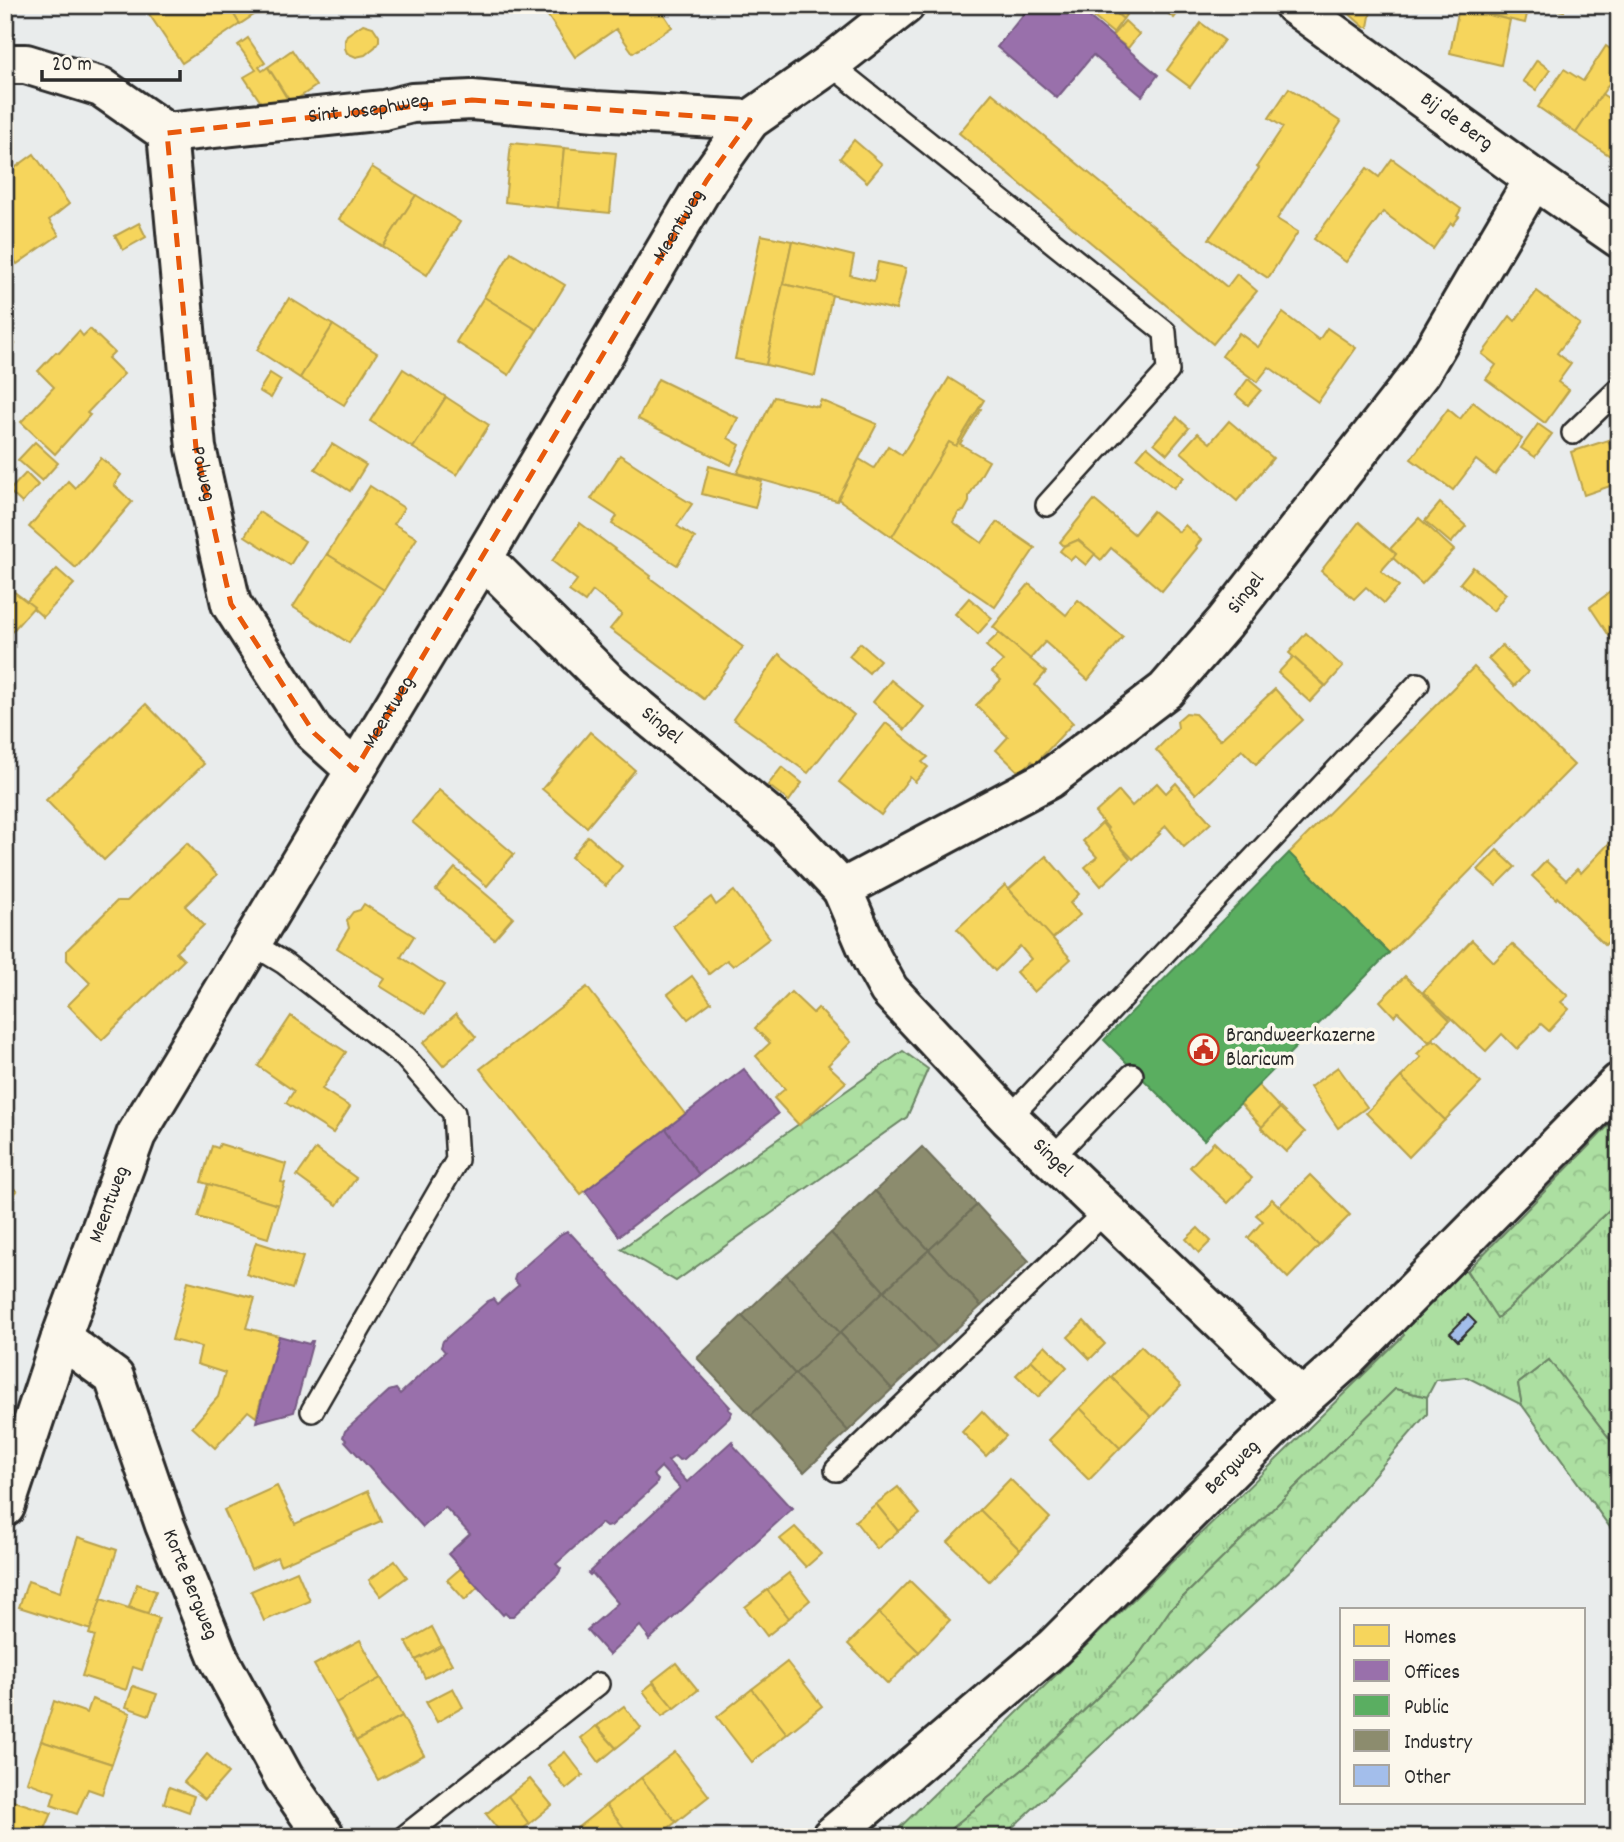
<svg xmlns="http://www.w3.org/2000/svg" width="1624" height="1842" viewBox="0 0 1624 1842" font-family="Dekko,sans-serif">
<defs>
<pattern id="grass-tufts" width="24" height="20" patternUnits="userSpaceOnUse" patternTransform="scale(1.75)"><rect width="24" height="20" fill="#acdfa1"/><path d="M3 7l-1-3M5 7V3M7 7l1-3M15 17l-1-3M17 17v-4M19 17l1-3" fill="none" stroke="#94c08b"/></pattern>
<pattern id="forest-crowns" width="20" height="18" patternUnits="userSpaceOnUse" patternTransform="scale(1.75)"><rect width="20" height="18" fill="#acdfa1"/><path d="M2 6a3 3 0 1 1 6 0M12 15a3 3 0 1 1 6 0" fill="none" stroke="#94c08b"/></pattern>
</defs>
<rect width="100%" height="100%" fill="#e9ecec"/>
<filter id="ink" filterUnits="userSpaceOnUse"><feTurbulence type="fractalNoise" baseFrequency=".0143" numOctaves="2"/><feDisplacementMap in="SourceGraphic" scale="14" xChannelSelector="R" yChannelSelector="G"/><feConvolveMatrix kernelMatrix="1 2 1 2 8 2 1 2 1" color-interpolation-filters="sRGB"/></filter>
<g filter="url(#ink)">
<path fill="url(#grass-tufts)" stroke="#6c8566" stroke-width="2" d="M1619,1200V1451L1549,1360L1518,1384L1522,1405L1467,1377L1436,1380L1427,1397L1395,1389L1171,1609L1134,1662L1027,1766L941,1837H890L1404,1335L1400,1329L1459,1260L1497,1317L1509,1308Z"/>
<g fill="url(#forest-crowns)" stroke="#6c8566" stroke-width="2">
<path d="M903,1051L928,1069L907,1117L676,1281L621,1249Z"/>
<path d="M1619,1115V1200L1509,1308L1497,1318L1467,1271Z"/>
<path d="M1549,1360L1619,1451V1540L1522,1405L1518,1384Z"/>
<path d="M1395,1389L1427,1397V1414L1295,1566L1002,1837H941L1027,1766L1134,1662L1170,1610Z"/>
</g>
<g fill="#f6d55c" stroke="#b9a24d" stroke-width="2">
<path d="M143,5H228L240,24L182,63Z"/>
<path d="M228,5H266V7L240,24Z"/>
<path d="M544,5H658L672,27L633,53L616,29L575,57L542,7Z"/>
<path d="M1106,5H1133L1123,19Z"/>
<path d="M1106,5L1123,19L1113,33L1080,6Z"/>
<path d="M1157,5H1184L1174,18Z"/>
<path d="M1343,5H1372L1368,27H1364L1343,8Z"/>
<path d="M1460,5H1529L1525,23L1459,8Z"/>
<path d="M1531,5H1565L1564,11Z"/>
<path d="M1459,8L1510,20L1501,65L1450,53Z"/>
<path d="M1125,21L1139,34L1128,48L1112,36Z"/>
<path d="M1201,23L1224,40L1190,87L1167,70Z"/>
<path d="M363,24L373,27L379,36V41L375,47L365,55L356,57L347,53L345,48V40L347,35Z"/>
<path d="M248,38L265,63L259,67L262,71L268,67L288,100L268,113L244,77L256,70L238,45Z"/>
<path d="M1606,46L1619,55V69L1576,133L1538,107L1564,69L1583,81Z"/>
<path d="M292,50L316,86L291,103L268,67Z"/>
<path d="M1537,60L1550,70L1536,90L1523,81Z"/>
<path d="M1289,88L1341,122L1277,219L1298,232L1268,278L1209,239L1259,168L1257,166L1283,127L1269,118Z"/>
<path d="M992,93L1227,287L1237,274L1257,291L1213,344L959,133Z"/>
<path d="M1602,94L1619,105V150L1613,158L1576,133Z"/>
<path d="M854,140L882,164L867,182L840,158Z"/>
<path d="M511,143L564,148L558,208L505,202Z"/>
<path d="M564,148L616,153L610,213L558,208Z"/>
<path d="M34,154L69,204L49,220L59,235L17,264L6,249L5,250V175Z"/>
<path d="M1392,159L1461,209L1457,216L1459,217L1453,225L1451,223L1433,249L1383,212L1346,262L1314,239L1367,168L1379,177Z"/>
<path d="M372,167L416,195L383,247L339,219Z"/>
<path d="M416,195L460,222L427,275L383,247Z"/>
<path d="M139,223L146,237L123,250L115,236Z"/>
<path d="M761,235L792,241L766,365L735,359Z"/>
<path d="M792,241L854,256L850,275L874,281L878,262L906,268L896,310L783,284Z"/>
<path d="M511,252L565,285L537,330L484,297Z"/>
<path d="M783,284L832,295L815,376L766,365Z"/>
<path d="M1537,291L1580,324L1557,353L1571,364L1558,382L1569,390L1545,423L1486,379L1496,365L1482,354L1510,316L1515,321Z"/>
<path d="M484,297L537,330L509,375L456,342Z"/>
<path d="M289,298L333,325L300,378L257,350Z"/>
<path d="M1283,313L1319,340L1327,328L1356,348L1318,402L1269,367L1257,382L1222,356L1239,333L1258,347Z"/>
<path d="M333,325L377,353L344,405L300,378Z"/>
<path d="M90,329L114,352L108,358L124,374L87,413L90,415L55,454L21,422L54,387L38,371L56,352L59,353L79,331L83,336Z"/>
<path d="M5,335L15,344L5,354Z"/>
<path d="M403,369L446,397L413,448L370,421Z"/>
<path d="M270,373L281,380L271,398L259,391Z"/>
<path d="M949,378L984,400L956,446L949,442L892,537L838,499L859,459L874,468L888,446L902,455Z"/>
<path d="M658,379L738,418L728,438L740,445L731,465L638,419Z"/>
<path d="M1248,379L1261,390L1248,405L1236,395Z"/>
<path d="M446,397L489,425L457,475L413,448Z"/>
<path d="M774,397L818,407L821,400L877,424L837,501L737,473Z"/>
<path d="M1473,402L1522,439L1495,475L1476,460L1453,490L1411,459L1448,409L1460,419Z"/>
<path d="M979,408L981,409L960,444L989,461L969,496V502L964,511L959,512L953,522L982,543L997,522L1035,548L995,607L892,537L949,442L956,446Z"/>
<path d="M1177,417L1189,428L1167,454L1154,443Z"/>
<path d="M1229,421L1273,458L1237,501L1181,452L1198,433L1210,443Z"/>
<path d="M1538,424L1552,434L1535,457L1521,448Z"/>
<path d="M1619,436V472L1608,440Z"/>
<path d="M1608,440L1619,472V483L1584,495L1571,452Z"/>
<path d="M35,442L58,463L42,481L18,460Z"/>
<path d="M332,444L366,465L350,491L315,469Z"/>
<path d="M1147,446L1184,477L1174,488L1137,458Z"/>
<path d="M620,455L678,493L677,495L692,504L677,526L695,538L677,565L612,524L617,516L591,499Z"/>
<path d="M101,458L121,475L114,485L132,502L76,568L29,527L68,481L75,488Z"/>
<path d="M709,466L762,481L755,508L702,494Z"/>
<path d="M26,473L38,485L22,503L9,491Z"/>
<path d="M370,486L404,508L394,524L417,538L384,590L327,554Z"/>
<path d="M1094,500L1134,534L1153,511L1179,532L1185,525L1201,540L1196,546L1197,548L1162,591L1111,548L1101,560L1078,540L1064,546L1060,542Z"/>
<path d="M1440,503L1466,526L1451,543L1425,521Z"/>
<path d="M259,512L305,541L290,565L245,536Z"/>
<path d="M1419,518L1454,550L1422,584L1393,558L1396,554L1390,549Z"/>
<path d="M1359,522L1396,554L1381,571L1399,586L1384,603L1366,587L1354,599L1321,571Z"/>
<path d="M580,523L651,576L650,578L743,647L704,699L610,629L622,614L593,591L585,602L569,591L577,580L552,561Z"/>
<path d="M1078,540L1095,554L1086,565L1075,556L1071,560L1060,551L1064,546Z"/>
<path d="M327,554L384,590L349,643L293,607Z"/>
<path d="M1473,567L1506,594L1493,611L1460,583Z"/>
<path d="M57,569L74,584L43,617L26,602Z"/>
<path d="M1029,584L1066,615L1078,600L1123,637L1088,680L1045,642L1030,659L993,627Z"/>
<path d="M1617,587L1619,590V635L1612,640L1590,607Z"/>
<path d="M13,591L34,607L9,635L5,632V599Z"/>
<path d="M969,598L992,618L978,634L955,614Z"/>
<path d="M999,633L1046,672L1035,685L1073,723L1035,764L1032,761L1020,773L996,750L1008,737L976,705L1001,680L992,672L1003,661L986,646Z"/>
<path d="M1306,633L1343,667L1326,686L1289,653Z"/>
<path d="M860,643L880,660L869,673L849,656Z"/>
<path d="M1502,645L1528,672L1514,686L1488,659Z"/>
<path d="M779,654L854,715L808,773L733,719Z"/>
<path d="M1293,657L1325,686L1310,702L1278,673Z"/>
<path d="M1474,667L1574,765L1389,953L1289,853Z"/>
<path d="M891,680L924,707L905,730L873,702Z"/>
<path d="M1275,689L1303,720L1256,764L1242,750L1196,794L1156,750L1178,728L1177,721L1186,713L1195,714L1220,740Z"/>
<path d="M146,704L204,764L104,860L46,800Z"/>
<path d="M886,723L928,757L922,762L928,767L915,782L910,777L881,815L839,782Z"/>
<path d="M590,732L635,770L587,827L542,789Z"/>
<path d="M782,767L802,783L789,801L768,785Z"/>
<path d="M1157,783L1166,793L1176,783L1211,823L1184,847L1166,826L1158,833L1160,834L1133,859L1106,830L1108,828L1095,813L1119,791L1132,806Z"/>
<path d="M439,790L514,854L487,886L412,822Z"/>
<path d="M1102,823L1130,859L1101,886L1085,867L1097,857L1083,841Z"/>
<path d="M588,836L622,866L606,886L571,857Z"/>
<path d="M1613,839L1619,844V930L1605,945L1557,897L1556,899L1532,876L1546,861L1566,880L1577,869L1581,873Z"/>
<path d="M187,843L217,875L185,906L204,925L176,952L184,960L102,1040L68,1005L90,983L67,960V950L117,901H127Z"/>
<path d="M1497,850L1515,867L1496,886L1478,870Z"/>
<path d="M1046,856L1079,894L1070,903L1080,915L1052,939L1009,889Z"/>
<path d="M455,868L513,917L494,939L436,890Z"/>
<path d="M1005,885L1071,959L1034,992L1016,972L1031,959L1020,946L995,971L957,929Z"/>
<path d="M734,891L770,938L733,966L727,960L709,974L673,926L711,897L716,905Z"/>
<path d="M364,904L414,936L401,957L444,985L425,1014L380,986L385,979L337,948L349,928L347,920L353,912L360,910Z"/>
<path d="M1472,940L1494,962L1512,944L1568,996L1561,1002L1569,1009L1549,1031L1541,1024L1517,1049L1502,1034L1486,1051L1423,992Z"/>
<path d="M692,976L711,1002L688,1019L668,994Z"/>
<path d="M1405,976L1450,1020L1429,1042L1398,1012L1394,1016L1380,1001Z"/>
<path d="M587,987L685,1114L581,1194L480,1069Z"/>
<path d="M791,992L813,1013L818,1008L851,1042L828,1065L846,1082L799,1125L774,1098L785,1089L756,1056L770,1043L755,1028Z"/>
<path d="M456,1014L476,1037L443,1066L423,1043Z"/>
<path d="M291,1016L346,1052L322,1089L350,1107L333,1133L286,1103L294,1091L258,1066Z"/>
<path d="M1434,1040L1435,1042L1437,1041L1481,1083L1445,1120L1401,1077L1421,1057L1417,1054L1427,1044Z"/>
<path d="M1338,1067L1367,1107L1338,1128L1310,1087Z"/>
<path d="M1401,1077L1445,1120L1409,1157L1366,1113Z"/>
<path d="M1258,1085L1280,1108L1262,1127L1240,1103Z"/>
<path d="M1280,1108L1305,1132L1286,1152L1261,1128Z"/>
<path d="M1214,1142L1252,1178L1228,1203L1190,1167Z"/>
<path d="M220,1144L286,1164L281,1182L285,1183L278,1205L201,1182L212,1146L218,1148Z"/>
<path d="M316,1149L356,1178L337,1205L297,1176Z"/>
<path d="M1310,1175L1350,1215L1319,1246L1279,1206Z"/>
<path d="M5,1182L17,1191L5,1207Z"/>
<path d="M208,1184L278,1205L268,1238L198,1217Z"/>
<path d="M1272,1199L1319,1246L1288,1278L1248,1238L1263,1221L1256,1215Z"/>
<path d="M1198,1228L1211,1241L1199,1253L1186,1239Z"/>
<path d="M256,1242L303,1257L292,1289L246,1274Z"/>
<path d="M188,1281L255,1298L246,1328L279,1336L256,1417L248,1411L215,1448L192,1427L218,1397L225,1373L197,1364L201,1347L172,1340Z"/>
<path d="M1084,1321L1105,1344L1090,1359L1068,1337Z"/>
<path d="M1045,1345L1067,1367L1053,1382L1031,1360Z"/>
<path d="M1141,1346L1181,1386L1151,1417L1111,1377Z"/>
<path d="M1031,1360L1053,1382L1038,1397L1016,1375Z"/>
<path d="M1111,1377L1151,1417L1120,1448L1080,1408Z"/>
<path d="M1080,1408L1120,1448L1089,1480L1049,1440Z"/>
<path d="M982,1411L1006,1436L986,1456L962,1432Z"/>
<path d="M1010,1479L1050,1518L1020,1550L980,1510Z"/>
<path d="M277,1486L295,1524L368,1491L381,1521L280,1565L277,1557L251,1569L224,1510Z"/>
<path d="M898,1487L920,1514L898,1531L876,1504Z"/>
<path d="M876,1504L898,1531L877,1549L855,1521Z"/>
<path d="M980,1510L1020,1550L989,1581L948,1542Z"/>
<path d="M795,1527L821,1554L806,1567L780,1539Z"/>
<path d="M78,1537L117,1550L91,1630L19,1607L28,1581L60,1592Z"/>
<path d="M395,1561L407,1577L381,1596L369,1580Z"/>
<path d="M461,1568L478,1587L465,1600L447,1580Z"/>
<path d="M297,1571L310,1601L264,1621L251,1591Z"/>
<path d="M789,1573L810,1600L789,1618L767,1590Z"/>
<path d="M910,1581L950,1620L919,1652L879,1613Z"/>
<path d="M137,1584L156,1591L148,1613L129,1607Z"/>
<path d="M767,1590L789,1618L767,1636L745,1607Z"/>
<path d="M101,1599L159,1618L142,1670L133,1667L126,1690L82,1676L95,1636L89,1634Z"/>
<path d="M879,1613L919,1652L888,1684L848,1644Z"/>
<path d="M432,1627L442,1646L416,1660L406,1642Z"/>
<path d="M360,1640L381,1678L336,1703L314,1665Z"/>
<path d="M442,1646L452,1664L425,1678L416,1660Z"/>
<path d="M787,1662L822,1706L787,1734L752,1689Z"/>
<path d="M676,1663L698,1690L674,1709L653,1681Z"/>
<path d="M381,1678L402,1716L356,1741L336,1703Z"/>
<path d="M653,1683L674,1708L662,1716L643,1691Z"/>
<path d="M133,1686L157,1694L149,1715L126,1707Z"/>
<path d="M453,1688L463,1707L437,1722L426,1702Z"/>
<path d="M752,1689L787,1734L752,1762L717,1717Z"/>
<path d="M92,1699L130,1713L112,1764L41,1741L54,1701L87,1713Z"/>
<path d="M624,1706L641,1728L616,1748L597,1726Z"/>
<path d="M402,1716L424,1755L378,1780L356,1741Z"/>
<path d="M596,1726L616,1748L599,1762L581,1738Z"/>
<path d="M41,1741L112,1764L102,1794L88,1789L77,1814L51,1805L55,1792L27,1782Z"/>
<path d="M565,1752L583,1775L566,1789L548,1765Z"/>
<path d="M675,1752L709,1796L676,1822L641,1778Z"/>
<path d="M207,1754L228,1773L205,1799L184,1782Z"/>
<path d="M641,1778L676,1822L657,1837H631L606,1805Z"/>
<path d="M530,1779L552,1805L529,1824L508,1796Z"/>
<path d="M169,1787L194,1796L189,1812L164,1803Z"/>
<path d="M508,1796L529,1824L513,1837H504L486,1814Z"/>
<path d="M8,1799L52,1813L45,1829L64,1835L63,1837H5V1805Z"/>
<path d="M606,1805L631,1837H575L572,1832Z"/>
</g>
<g fill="#9970ab" stroke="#785b85" stroke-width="2">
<path d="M1031,5H1075L1158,75L1142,96L1093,55L1057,98L997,47Z"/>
<path d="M744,1069L778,1114L699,1175L666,1129Z"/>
<path d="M666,1129L699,1175L619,1236L585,1191Z"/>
<path d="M567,1231L570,1235L571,1234L730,1407L728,1409L732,1412L729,1418L684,1459L679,1460L675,1456L668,1461L687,1482L732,1441L734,1444L733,1445L790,1507L791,1506L793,1508L649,1640L647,1637L648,1636L640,1626L609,1655L587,1630L618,1603L592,1573L590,1575L588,1573L680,1488L661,1467L653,1475L658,1480L656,1485L611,1526L606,1527L601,1523L556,1564L561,1569L558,1574L513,1616H508L505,1613L503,1615L448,1554L470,1534L445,1507L423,1527L345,1441L346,1440L343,1437L345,1431L389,1391L396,1389L400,1394L445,1352L441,1347L443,1341L488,1301L493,1299L497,1304L519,1285L514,1280L516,1274L561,1234Z"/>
<path d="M279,1336L309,1344L311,1341H313L294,1412L256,1422Z"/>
</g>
<path fill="#5aae61" stroke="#4c8751" stroke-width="2" d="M1289,853L1389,953L1204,1140L1104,1040Z"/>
<g fill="#8c8c6e" stroke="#6f6f5a" stroke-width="2">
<path d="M922,1147L977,1205L929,1250L875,1191Z"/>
<path d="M875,1191L929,1250L884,1291L831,1233Z"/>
<path d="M977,1205L1029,1261L981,1306L929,1250Z"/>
<path d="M831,1233L884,1291L840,1333L786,1274Z"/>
<path d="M929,1250L981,1306L937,1347L884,1291Z"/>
<path d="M786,1274L840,1333L795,1374L742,1316Z"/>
<path d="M884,1291L937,1347L892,1389L840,1333Z"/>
<path d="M742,1316L795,1374L751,1415L697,1358Z"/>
<path d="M840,1333L892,1389L848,1431L795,1374Z"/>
<path d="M795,1374L848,1431L804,1472L751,1415Z"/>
</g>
<path fill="#a3beeb" stroke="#2b2b2b" stroke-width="2" d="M1468,1315L1476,1323L1458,1341L1450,1333Z"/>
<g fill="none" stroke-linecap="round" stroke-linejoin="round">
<defs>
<g id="service">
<path d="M830,64L1165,332L1168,371L1047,505"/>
<path d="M1573,433L1619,389"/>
<path d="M251,943L284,963L405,1057L454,1113L457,1160L312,1411"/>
<path d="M1009,1118L1418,684"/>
<path d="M1052,1158L1132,1075"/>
<path d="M836,1470L1106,1211"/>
<path d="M404,1837L598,1684"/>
</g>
<g id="minor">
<path id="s1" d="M1294,5L1534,179L1619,238"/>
<path id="s2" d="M5,64H26L101,87L167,133L384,110L412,103L472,100L595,111L750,120"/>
<path id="s3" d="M167,133L196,448L231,604L314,733L355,770"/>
<path id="s4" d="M483,558L611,685L787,831L842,889L1049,779L1166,690L1225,622L1421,372L1534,179"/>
<path id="s5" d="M842,889L872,959L889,990L1009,1118L1302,1399"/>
<path id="s6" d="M61,1338L114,1377L165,1525L219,1659L284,1778L325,1837"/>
<path id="s7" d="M5,1507L61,1338L136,1135L483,558L707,180L750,120L830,64L905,5"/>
</g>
<g id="tertiary">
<path id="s8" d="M831,1837L1054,1647L1302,1399L1348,1358L1619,1083"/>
</g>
</defs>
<use href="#service" stroke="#2b2b2b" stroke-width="26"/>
<use href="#minor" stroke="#2b2b2b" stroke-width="44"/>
<use href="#tertiary" stroke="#2b2b2b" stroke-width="44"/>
<use href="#service" stroke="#fbf7ec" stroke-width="21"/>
<use href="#minor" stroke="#fbf7ec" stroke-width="38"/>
<use href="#tertiary" stroke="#fbf7ec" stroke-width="38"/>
</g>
</g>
<path fill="none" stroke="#e8590c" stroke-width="5" stroke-dasharray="14 9" stroke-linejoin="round" d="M472,100L750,120L707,180L355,770L314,733L231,604L196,448L167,133Z"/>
<defs>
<symbol id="civic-ring" viewBox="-11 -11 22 22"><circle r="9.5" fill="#fbf7ec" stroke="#c8321e" stroke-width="1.5"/><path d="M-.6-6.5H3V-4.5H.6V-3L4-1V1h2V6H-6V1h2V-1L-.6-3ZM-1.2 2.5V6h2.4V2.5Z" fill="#c8321e"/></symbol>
</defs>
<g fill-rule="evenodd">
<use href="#civic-ring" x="1186" y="1032" width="35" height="35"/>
</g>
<g text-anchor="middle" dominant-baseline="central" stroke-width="7" stroke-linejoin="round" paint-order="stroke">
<g font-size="21" fill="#2b2b2b" stroke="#fbf7ec">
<text stroke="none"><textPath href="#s2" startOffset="383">Sint Josephweg</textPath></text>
<text stroke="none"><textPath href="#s1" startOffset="200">Bij de Berg</textPath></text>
<text stroke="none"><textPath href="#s7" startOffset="1454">Meentweg</textPath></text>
<text stroke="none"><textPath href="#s3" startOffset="343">Polweg</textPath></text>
<text stroke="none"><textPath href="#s4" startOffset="996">Singel</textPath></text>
<text stroke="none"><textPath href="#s7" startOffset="887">Meentweg</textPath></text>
<text stroke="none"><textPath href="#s4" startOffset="245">Singel</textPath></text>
<text stroke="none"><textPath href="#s5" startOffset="346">Singel</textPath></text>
<text stroke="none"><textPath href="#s7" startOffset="320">Meentweg</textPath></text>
<text stroke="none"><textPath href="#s8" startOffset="546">Bergweg</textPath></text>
<text stroke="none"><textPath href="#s6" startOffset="287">Korte Bergweg</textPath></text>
</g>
<g font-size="21" fill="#2b2b2b" stroke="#fbf7ec" text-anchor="start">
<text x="1226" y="1037">Brandweerkazerne<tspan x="1226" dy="24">Blaricum</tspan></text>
</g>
</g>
<rect width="1624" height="1842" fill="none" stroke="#fbf7ec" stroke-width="28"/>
<rect x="14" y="14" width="1596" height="1814" fill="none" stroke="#2b2b2b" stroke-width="2.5" filter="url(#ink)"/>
<rect x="1340" y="1608" width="245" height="196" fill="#fbf7ec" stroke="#a8a59f" stroke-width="2"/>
<rect x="1354" y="1625" width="35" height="21" fill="#f6d55c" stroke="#a8a59f" stroke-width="2"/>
<text x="1404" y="1643" font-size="21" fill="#2b2b2b">Homes</text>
<rect x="1354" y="1660" width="35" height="21" fill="#9970ab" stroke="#a8a59f" stroke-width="2"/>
<text x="1404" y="1678" font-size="21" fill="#2b2b2b">Offices</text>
<rect x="1354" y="1695" width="35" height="21" fill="#5aae61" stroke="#a8a59f" stroke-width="2"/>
<text x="1404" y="1713" font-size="21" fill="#2b2b2b">Public</text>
<rect x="1354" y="1730" width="35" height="21" fill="#8c8c6e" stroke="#a8a59f" stroke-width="2"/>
<text x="1404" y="1748" font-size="21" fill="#2b2b2b">Industry</text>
<rect x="1354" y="1765" width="35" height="21" fill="#a3beeb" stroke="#a8a59f" stroke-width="2"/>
<text x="1404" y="1783" font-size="21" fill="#2b2b2b">Other</text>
<path d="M42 70v10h138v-10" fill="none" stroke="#2b2b2b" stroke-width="3.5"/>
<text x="52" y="70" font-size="21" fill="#2b2b2b" stroke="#fbf7ec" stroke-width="5" paint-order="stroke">20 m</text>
</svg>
